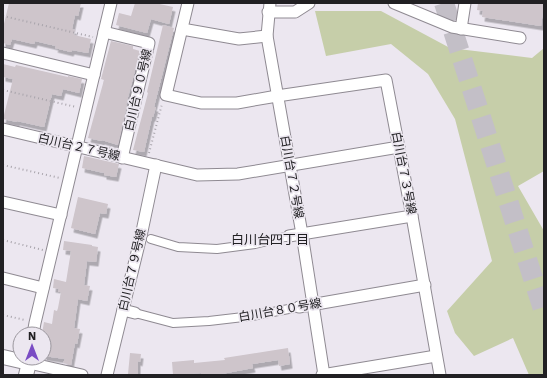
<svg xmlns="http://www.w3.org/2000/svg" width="547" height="378" viewBox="0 0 547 378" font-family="'Work Sans','Noto Sans JP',sans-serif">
<defs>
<filter id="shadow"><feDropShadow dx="2.5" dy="4.5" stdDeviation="0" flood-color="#0004"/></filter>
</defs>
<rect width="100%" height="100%" fill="#ece7f0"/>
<path fill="#c6cea9" d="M315,11H381L450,48L532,58L544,48V171L518,186L544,231V375H529L513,338L474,356L455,333L447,311L492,261L455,119L428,74L391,44L326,56Z"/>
<g fill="#cec5cb" filter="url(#shadow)">
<path d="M9,3H81L78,16L75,15L72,29L75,30L74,35L91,39L88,53L72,50L71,52L55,48L56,46L35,41L34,44L12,39L10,45L3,43V28Z"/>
<path d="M135,3H155L173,7L169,24L151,19L147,33L116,25L119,13L131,16Z"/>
<path d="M478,3L544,4L541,26L482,17L483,11L477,10Z"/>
<path d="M163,25L174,28L154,107H156L153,117H152L144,152L133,150L148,93L147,92Z"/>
<path d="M111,41L133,46V49L140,51L126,105H127L118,145L102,140V141L88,138L104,80L101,79Z"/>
<path d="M3,64L15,67L16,65L68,77V76L82,79L79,93L63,89L61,96L52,94L44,127L17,121V122L3,119L13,79L3,77Z"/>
<path d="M84,156L119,164L116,177L104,175V173L82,168Z"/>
<path d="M78,197L108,204L106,214L100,213L95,234L71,228Z"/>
<path d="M64,241L92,245V246L98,247L96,262L87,261L84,285L90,286L87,301L78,299L74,328L80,329L77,344L75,343L71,365L63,363L65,359L44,356V334H42L44,322L52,324L54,310L57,311L58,308L61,292H58L59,289L53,288L54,279L66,282L71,251L63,250Z"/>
<path d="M288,348L290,364L279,366L278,360L252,364L253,368L216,375H201V373L173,375L172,362L194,360V363L225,360L224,358Z"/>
<path d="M130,353L141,354L140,362L138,361V375L128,374Z"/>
</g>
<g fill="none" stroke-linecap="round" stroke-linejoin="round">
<path stroke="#c3bfc7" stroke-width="20" stroke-dasharray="20 10" stroke-linecap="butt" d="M444,3L544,312"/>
<defs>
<g id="pedestrian">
<path d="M151,239L178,247L217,249L255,244L289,236"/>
<path d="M135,313L173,323L209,321L252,316L299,307"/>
</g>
<g id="minor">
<path d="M188,3L166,95L201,103H237L277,96L386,80L412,216L440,375"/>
<path d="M270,3L267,36L302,234L324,375"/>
<path d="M394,3L452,27L520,38"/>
<path d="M268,12H295L309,3"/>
<path d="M182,29L239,39L267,36"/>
<path d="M461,29L465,3"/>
<path d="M104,32L149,43L122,158"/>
<path d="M3,53L94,75"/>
<path d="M3,129L197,175L238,174L399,147"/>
<path d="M3,202L61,215"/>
<path d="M289,236L412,216"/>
<path d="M3,278L43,288"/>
<path d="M299,307L425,285"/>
<path d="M123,310L135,313"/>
<path d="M33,334L35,323L111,3"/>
<path d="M30,358L29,363L82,375"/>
<path d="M107,375L141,236L156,165"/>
<path d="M322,375L436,356"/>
</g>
<path id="tertiary" d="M3,357L29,363L26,375"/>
</defs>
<use href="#pedestrian" stroke="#8f8a92" stroke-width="10"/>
<use href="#minor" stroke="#8f8a92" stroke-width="13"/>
<use href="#tertiary" stroke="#8f8a92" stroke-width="16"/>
<g stroke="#a8a4ab" stroke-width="2" stroke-dasharray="1 3" stroke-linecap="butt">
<path d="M3,16L93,37"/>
<path d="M3,90L76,107"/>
<path d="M149,153L162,104"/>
<path d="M3,165L60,178"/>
<path d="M3,240L43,250"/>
<path d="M3,315L25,320"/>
</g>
<use href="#pedestrian" stroke="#fff" stroke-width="8"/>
<use href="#minor" stroke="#fff" stroke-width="11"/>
<use href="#tertiary" stroke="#fff" stroke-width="14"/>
</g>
<g text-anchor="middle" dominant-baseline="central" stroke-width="3.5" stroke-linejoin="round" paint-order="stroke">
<g font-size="12" fill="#212023" stroke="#ece7f0">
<text transform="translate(138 90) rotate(-77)">白川台９０号線</text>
<text transform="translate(79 147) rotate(13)">白川台２７号線</text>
<text transform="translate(404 173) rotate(79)">白川台７３号線</text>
<text transform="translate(292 177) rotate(80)">白川台７２号線</text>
<text transform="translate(132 270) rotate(-77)">白川台７９号線</text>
<text transform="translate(280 310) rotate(-10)">白川台８０号線</text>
</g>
<g font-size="13" fill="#212023" stroke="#ece7f0">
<text x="270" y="239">白川台四丁目</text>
</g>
</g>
<rect width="547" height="378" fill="none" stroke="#212023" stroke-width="8"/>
<g transform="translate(32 346)"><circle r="19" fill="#ece7f0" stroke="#9b979e"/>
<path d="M0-3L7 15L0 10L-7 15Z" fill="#7a4cc4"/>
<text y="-6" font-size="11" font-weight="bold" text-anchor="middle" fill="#212023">N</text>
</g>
</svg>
